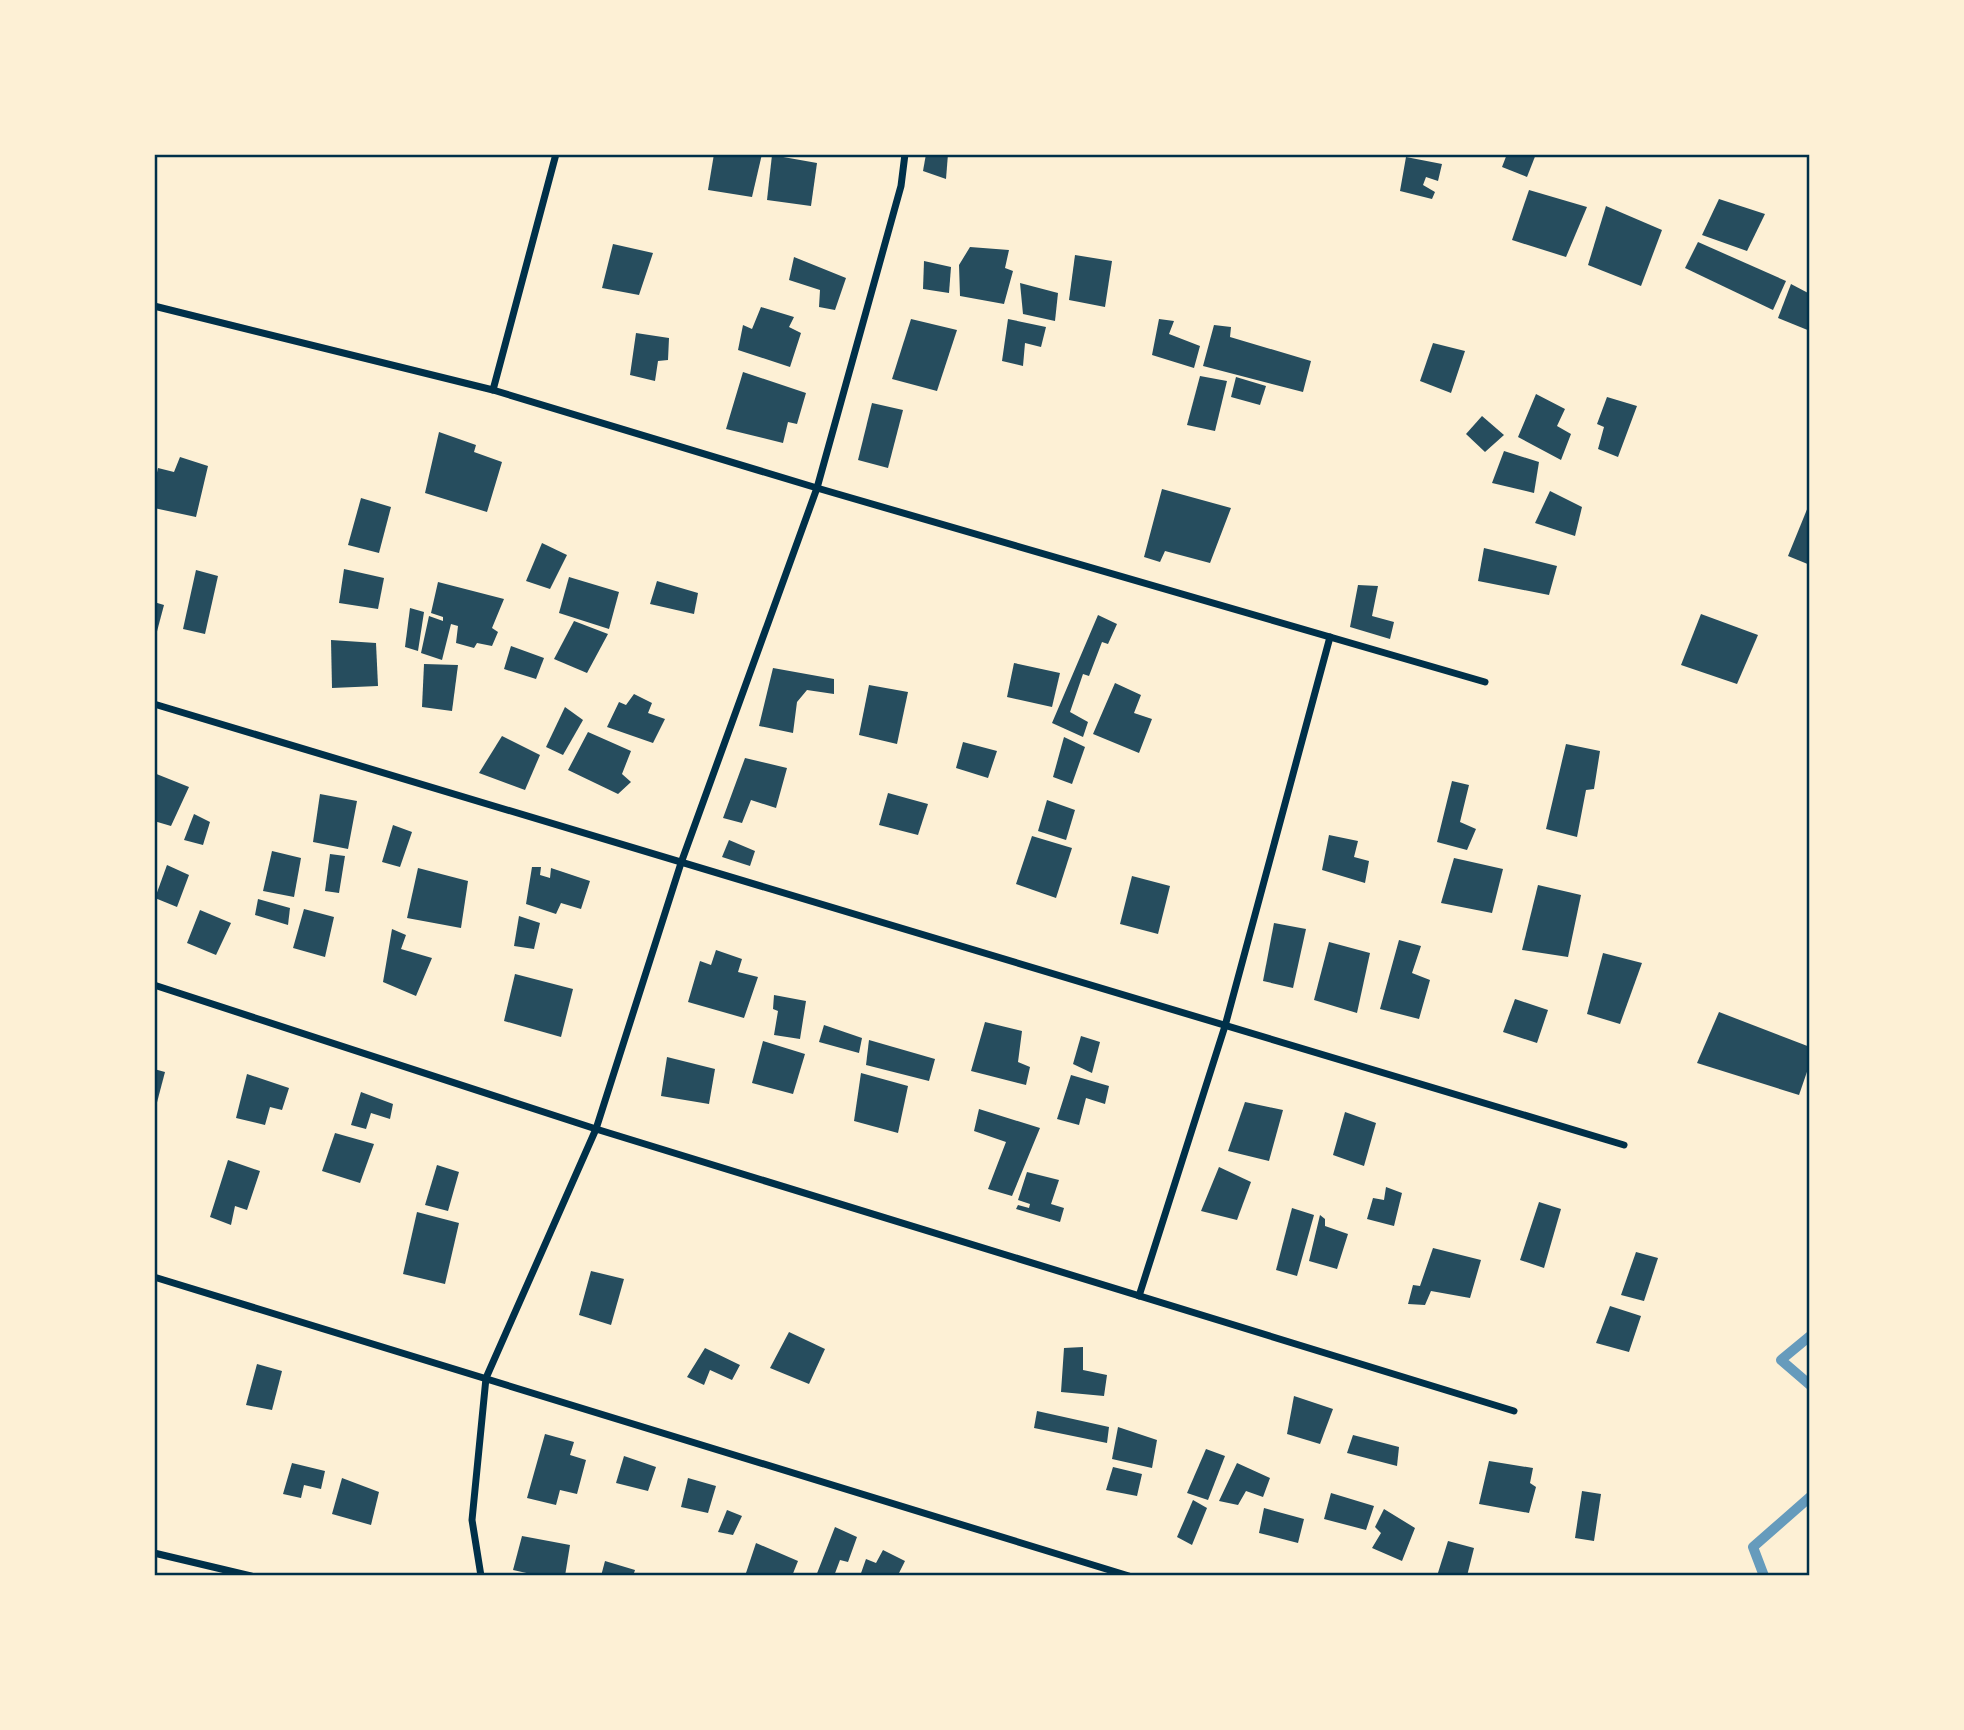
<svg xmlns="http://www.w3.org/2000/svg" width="1964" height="1730" viewBox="0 0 1964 1730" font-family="Raleway,sans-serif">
<rect width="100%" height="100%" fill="#fdf0d5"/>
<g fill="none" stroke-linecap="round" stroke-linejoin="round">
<g stroke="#669bbc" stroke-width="10">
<path d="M1810,1336L1781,1360L1810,1385"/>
<path d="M1764,1576L1753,1547L1810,1497"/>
</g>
</g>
<g fill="#264d5e">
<path d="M714,154H762L752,197L708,190Z"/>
<path d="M926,154H948L946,179L923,171Z"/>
<path d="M1507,154H1536L1527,177L1502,167Z"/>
<path d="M772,155L817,163L811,206L767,200Z"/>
<path d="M1406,157L1442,164L1438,181L1426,177L1423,185L1435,192L1432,199L1400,191Z"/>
<path d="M1529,190L1587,207L1566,257L1512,240Z"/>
<path d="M1719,199L1765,214L1747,251L1702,235Z"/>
<path d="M1606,206L1662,230L1641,286L1588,265Z"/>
<path d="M1698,242L1786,281L1773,310L1685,268Z"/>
<path d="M613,244L653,253L639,295L602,288Z"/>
<path d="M970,247L1009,250L1005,268L1013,271L1004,304L960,296L959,265Z"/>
<path d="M1075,255L1112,261L1105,307L1069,300Z"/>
<path d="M794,257L846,278L835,310L819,307L820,290L789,280Z"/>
<path d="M924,261L951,267L949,293L923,289Z"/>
<path d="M1020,283L1058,293L1055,321L1023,314Z"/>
<path d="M1791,284L1810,294V331L1778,318Z"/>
<path d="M761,307L794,317L789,327L801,333L790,367L738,350L743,325L752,329Z"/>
<path d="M911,319L957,330L937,391L892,379Z"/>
<path d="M1008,319L1046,327L1041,347L1025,343L1023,366L1002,361Z"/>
<path d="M1159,319L1174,321L1169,334L1200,346L1194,368L1152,355Z"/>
<path d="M1214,325L1231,327L1230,337L1311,361L1303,392L1203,366Z"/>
<path d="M636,333L669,338L668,360L658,361L655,381L630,375Z"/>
<path d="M1433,343L1465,351L1451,393L1420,381Z"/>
<path d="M743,372L806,393L797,424L788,422L783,443L726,429Z"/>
<path d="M1200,376L1227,381L1215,431L1187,425Z"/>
<path d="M1236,377L1266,386L1260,405L1231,397Z"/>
<path d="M1536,394L1565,409L1557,426L1571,434L1561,460L1518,437Z"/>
<path d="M1607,397L1637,406L1618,457L1598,449L1604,427L1597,424Z"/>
<path d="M872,403L903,410L888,468L858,460Z"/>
<path d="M1482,416L1504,435L1485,452L1466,434Z"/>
<path d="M439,432L476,445L474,452L502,462L487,512L425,493Z"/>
<path d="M1504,451L1539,462L1534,493L1492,483Z"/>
<path d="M180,457L208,466L196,517L154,508V486L158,468L174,472Z"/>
<path d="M1162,489L1231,508L1210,563L1165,551L1160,562L1144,557Z"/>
<path d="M1550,491L1582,507L1575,536L1535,523Z"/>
<path d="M361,498L391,507L379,553L348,545Z"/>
<path d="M1810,502V565L1788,556Z"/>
<path d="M542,543L567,555L550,589L526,581Z"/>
<path d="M1484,548L1557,566L1549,595L1478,581Z"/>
<path d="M344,569L384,578L378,609L339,603Z"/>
<path d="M196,570L218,576L205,634L183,629Z"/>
<path d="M569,577L619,592L609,629L559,613Z"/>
<path d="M657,581L698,593L694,614L650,604Z"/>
<path d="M438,582L504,599L492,628L498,632L492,646L477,643L474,648L456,643L458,626L451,624L442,660L421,653L429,616L443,621V617L431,613Z"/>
<path d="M1358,585L1378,586L1372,616L1394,622L1390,639L1350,627Z"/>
<path d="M154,602L164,605L155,639H154Z"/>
<path d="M410,608L424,612L418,651L405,647Z"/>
<path d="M1701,614L1758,635L1737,684L1681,665Z"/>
<path d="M1098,615L1117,624L1108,644L1102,642L1089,676L1083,674L1070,712L1088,722L1083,737L1052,723Z"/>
<path d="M574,621L608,634L587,673L554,659Z"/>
<path d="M331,640L376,643L378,686L332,688Z"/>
<path d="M511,646L544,658L536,679L504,669Z"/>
<path d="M1014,663L1060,673L1052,707L1007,697Z"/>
<path d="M424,664L458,665L452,711L422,707Z"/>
<path d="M773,668L834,679V694L807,690L797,702L793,733L759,726Z"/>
<path d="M1115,683L1141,695L1134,713L1152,719L1139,753L1093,734Z"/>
<path d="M869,685L908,692L897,744L859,735Z"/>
<path d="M634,694L652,703L648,713L665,719L653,743L607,727L619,702L626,705Z"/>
<path d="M565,707L583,720L563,755L546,747Z"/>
<path d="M588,732L631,751L622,774L631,782L618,794L568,770Z"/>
<path d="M502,736L540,755L525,790L479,773Z"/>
<path d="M1064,737L1085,747L1072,784L1053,777Z"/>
<path d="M963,742L997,751L988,778L956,768Z"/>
<path d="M1566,744L1600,751L1594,789L1586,790L1577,837L1546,829Z"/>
<path d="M745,758L787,768L776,808L751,800L742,823L723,818Z"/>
<path d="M154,773L189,787L171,826L154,821Z"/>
<path d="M1452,781L1469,785L1460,822L1476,829L1467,850L1437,842Z"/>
<path d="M888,793L928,804L918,835L879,825Z"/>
<path d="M320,794L357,801L348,849L313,842Z"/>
<path d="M1047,800L1075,810L1066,840L1038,831Z"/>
<path d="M194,814L210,822L203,845L184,840Z"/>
<path d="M393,825L412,832L400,867L382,862Z"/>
<path d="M1329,835L1358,841L1354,857L1369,861L1365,883L1322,870Z"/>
<path d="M1032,836L1072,848L1056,898L1016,884Z"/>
<path d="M729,840L755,851L750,866L722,857Z"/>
<path d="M272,851L301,858L294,897L263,891Z"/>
<path d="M330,854L345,856L339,893L325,891Z"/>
<path d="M1454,858L1503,869L1492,913L1441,903Z"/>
<path d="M167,865L189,875L177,907L155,898Z"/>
<path d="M532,867H541L540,875L550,878L551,868L590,881L581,909L561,903L556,914L526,904Z"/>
<path d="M418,868L468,881L461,928L407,918Z"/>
<path d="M1132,876L1170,886L1158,934L1120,924Z"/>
<path d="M1538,885L1581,895L1568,957L1522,950Z"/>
<path d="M258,899L290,908L288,925L255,915Z"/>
<path d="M304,909L334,917L325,957L293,948Z"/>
<path d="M200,910L231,923L216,955L187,943Z"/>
<path d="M519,916L540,923L534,949L514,946Z"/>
<path d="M1274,923L1306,929L1293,988L1263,981Z"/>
<path d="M392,929L406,935L401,949L432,958L416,996L383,982Z"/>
<path d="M1399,940L1421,946L1412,973L1430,980L1419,1019L1380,1009Z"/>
<path d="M1329,942L1370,953L1357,1013L1314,1000Z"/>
<path d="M716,950L742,959L738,972L758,977L744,1018L688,1002L700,961L711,965Z"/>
<path d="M1603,953L1642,963L1620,1024L1587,1014Z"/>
<path d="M515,974L573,989L561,1037L504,1021Z"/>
<path d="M774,995L806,1001L800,1039L774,1035L778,1011L773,1009Z"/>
<path d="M1515,999L1548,1010L1537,1043L1503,1032Z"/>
<path d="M1719,1012L1810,1047V1063L1799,1095L1697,1063Z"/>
<path d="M985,1022L1022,1031L1018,1062L1030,1067L1026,1085L971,1071Z"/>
<path d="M824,1025L862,1038L859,1053L819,1042Z"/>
<path d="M1081,1036L1100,1042L1092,1073L1073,1064Z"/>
<path d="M869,1040L935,1059L929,1081L866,1065Z"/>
<path d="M763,1041L805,1054L793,1094L752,1083Z"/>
<path d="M667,1057L715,1069L709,1104L661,1096Z"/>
<path d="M154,1069L165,1072L155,1110H154Z"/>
<path d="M861,1073L908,1086L898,1133L854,1121Z"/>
<path d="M247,1074L289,1088L282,1110L270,1107L265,1125L236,1118Z"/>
<path d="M1071,1075L1109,1086L1105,1104L1086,1098L1079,1125L1057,1119Z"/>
<path d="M361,1092L393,1104L390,1119L371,1113L366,1129L351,1125Z"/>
<path d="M1245,1102L1283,1110L1269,1161L1228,1151Z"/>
<path d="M979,1109L1040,1128L1012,1196L988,1189L1006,1142L974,1131Z"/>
<path d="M1345,1112L1376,1123L1364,1166L1333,1155Z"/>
<path d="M335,1133L374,1144L360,1183L322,1171Z"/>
<path d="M228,1160L260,1171L247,1210L235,1206L231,1225L210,1217Z"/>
<path d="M437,1165L459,1172L448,1211L425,1205Z"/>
<path d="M1219,1167L1251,1182L1237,1220L1201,1211Z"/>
<path d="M1027,1172L1059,1180L1051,1204L1064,1208L1060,1222L1016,1209L1018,1205L1029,1208L1030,1204L1018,1200Z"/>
<path d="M1386,1187L1402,1193L1394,1226L1367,1219L1373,1198L1384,1200Z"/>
<path d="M1539,1202L1561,1209L1544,1268L1520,1260Z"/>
<path d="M1292,1208L1314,1215L1297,1276L1276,1270Z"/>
<path d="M417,1212L459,1223L445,1284L403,1274Z"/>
<path d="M1320,1215L1325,1219V1226L1348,1234L1337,1269L1309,1261Z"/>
<path d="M1433,1248L1481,1260L1470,1298L1431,1291L1425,1305L1408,1304L1413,1285L1420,1286Z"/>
<path d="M1636,1252L1658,1258L1644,1301L1621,1295Z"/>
<path d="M591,1271L624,1279L611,1325L579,1315Z"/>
<path d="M1610,1306L1641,1316L1629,1352L1596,1343Z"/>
<path d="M789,1332L825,1349L809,1384L770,1368Z"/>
<path d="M1083,1347V1370L1107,1375L1104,1396L1061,1392L1064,1348Z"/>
<path d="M705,1348L740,1365L732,1380L710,1370L704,1385L687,1377Z"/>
<path d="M257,1364L282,1371L272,1410L246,1405Z"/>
<path d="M1294,1396L1333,1409L1320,1444L1287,1434Z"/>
<path d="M1037,1411L1109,1427L1107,1443L1034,1428Z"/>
<path d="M1118,1427L1157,1440L1152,1468L1112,1459Z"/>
<path d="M545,1434L574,1442L570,1455L586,1460L577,1494L560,1490L556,1505L527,1498Z"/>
<path d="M1353,1435L1399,1447L1397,1466L1347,1453Z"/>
<path d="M1206,1449L1225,1456L1208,1500L1187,1493Z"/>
<path d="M624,1456L656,1467L648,1491L616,1483Z"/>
<path d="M1489,1461L1533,1468L1530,1483L1536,1487L1529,1513L1479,1504Z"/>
<path d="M292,1463L325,1471L321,1489L304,1485L301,1498L283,1494Z"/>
<path d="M1237,1463L1270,1478L1263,1497L1246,1491L1238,1505L1219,1501Z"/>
<path d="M1113,1467L1142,1474L1137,1496L1106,1490Z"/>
<path d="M342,1478L379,1492L371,1525L332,1514Z"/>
<path d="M688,1478L716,1486L708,1513L681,1507Z"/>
<path d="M1582,1491L1601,1494L1594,1541L1575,1538Z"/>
<path d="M1331,1493L1374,1506L1366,1530L1324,1519Z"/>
<path d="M1193,1500L1207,1508L1192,1545L1177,1537Z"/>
<path d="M1264,1508L1304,1519L1298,1543L1259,1533Z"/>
<path d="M1384,1509L1415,1528L1402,1561L1372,1548L1381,1533L1375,1527Z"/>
<path d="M727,1510L742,1516L733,1535L718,1532Z"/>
<path d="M835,1527L857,1537L848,1562L840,1560L834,1576H816Z"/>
<path d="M522,1536L570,1545L565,1576H540L513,1570Z"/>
<path d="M1448,1541L1474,1548L1467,1576H1437Z"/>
<path d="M756,1543L798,1561L792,1576H745Z"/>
<path d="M883,1550L905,1561L899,1573L904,1576H860L866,1559L876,1563Z"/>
<path d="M605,1561L635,1570L633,1576H601Z"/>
</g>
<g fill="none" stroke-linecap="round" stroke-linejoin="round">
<g stroke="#003049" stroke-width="7">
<path d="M154,306L493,390L817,488L1485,682"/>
<path d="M493,390L556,154"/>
<path d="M154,704L1624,1145"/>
<path d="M154,985L596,1129L1514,1411"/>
<path d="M154,1277L1129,1576"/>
<path d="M1139,1296L1225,1026L1330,637"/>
<path d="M154,1553L251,1576"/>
<path d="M481,1576L472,1520L486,1378L596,1129L681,863L817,488L901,186L905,154"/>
</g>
</g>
<rect width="1964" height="1730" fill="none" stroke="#fdf0d5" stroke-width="312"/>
<rect x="156" y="156" width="1652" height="1418" fill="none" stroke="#003049" stroke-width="2.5"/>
</svg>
